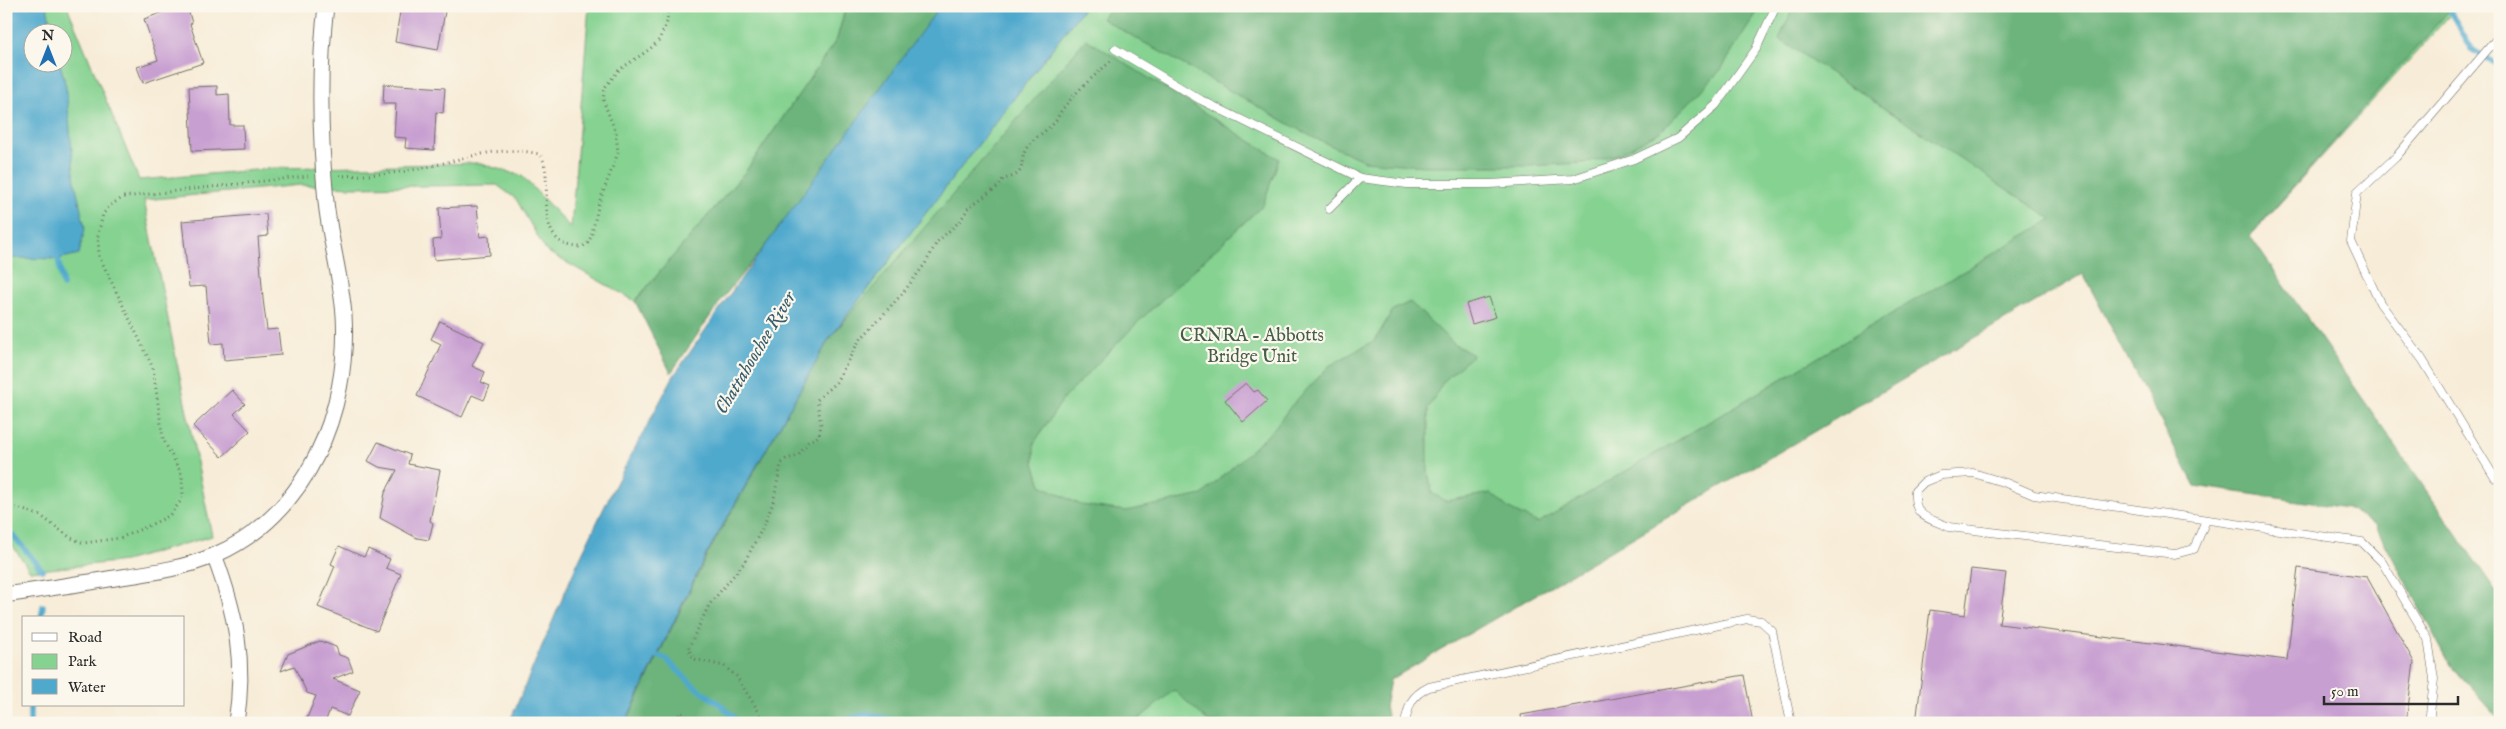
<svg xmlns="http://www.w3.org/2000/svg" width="2506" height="729" viewBox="0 0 2506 729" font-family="'IM FELL English',serif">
<rect width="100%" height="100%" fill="#fbf7ec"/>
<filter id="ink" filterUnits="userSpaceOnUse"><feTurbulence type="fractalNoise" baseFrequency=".02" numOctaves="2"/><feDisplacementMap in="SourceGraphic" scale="10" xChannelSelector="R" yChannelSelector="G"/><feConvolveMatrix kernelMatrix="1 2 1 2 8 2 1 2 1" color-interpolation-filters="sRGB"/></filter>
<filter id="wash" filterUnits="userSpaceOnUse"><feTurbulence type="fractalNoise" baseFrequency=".0096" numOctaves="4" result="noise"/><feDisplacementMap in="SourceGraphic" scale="20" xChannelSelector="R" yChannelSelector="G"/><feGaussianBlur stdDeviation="1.12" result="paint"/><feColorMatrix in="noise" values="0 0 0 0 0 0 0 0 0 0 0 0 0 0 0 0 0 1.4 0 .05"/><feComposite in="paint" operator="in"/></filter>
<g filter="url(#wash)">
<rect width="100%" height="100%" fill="#f7ecd7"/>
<g fill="#85d291" stroke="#587e5e" fill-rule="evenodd">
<path d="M6,6H67L139,180L279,168L478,163L522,176L571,228L589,6H846L837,39L746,171L635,301L546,251L516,199L497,185L354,187L301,185L144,200L212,536L125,561L30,571L6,536ZM32,32H62V62H32Z"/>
<path d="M1085,6H2458L2252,234L2220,180L1281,723H625L706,555L829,339Z"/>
</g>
<g fill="#6cb47b" stroke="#4c7053">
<path d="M846,6H959L722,299L671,373L635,301L746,171L837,39Z"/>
<path d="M1111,6H1761L1720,71L1661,131L1619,154L1584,163L1528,166H1423L1365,161L1314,138L1102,19Z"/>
<path d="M1794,6H2453L2250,236L2500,597V721L2450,665L2375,525L2347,508L2195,486L2083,274L1390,680L1385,707L1389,723H1210L1174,690L1134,723H626L707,555L829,339L1086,39L1279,159L1263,205L1138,322L1064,398L1034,443V463L1041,485L1081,505L1126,511L1202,495L1272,431L1291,406L1329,366L1375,340L1393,310L1410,302L1454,344L1473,355L1443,382L1428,409V471L1432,493L1445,501L1491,493L1509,509L1538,523L2052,219L1779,39Z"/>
</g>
<g fill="#4fa9cd" stroke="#3d6a7c">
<path d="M6,6H47L52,32H32V62L60,63L66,87L75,182L85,228L79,254L58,259L13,258L6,251Z"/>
<path d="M940,6H1085L829,339L706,555L625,723H509L577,564L612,491L673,377L730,294Z"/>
</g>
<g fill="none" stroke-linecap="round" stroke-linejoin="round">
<g stroke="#4fa9cd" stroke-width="5.5">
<path d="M2447,6L2472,49L2500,67"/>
<path d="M58,259L63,286"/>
<path d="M13,535L42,570"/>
<path d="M41,618L43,606"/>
<path d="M658,656L666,659L694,686L721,705L740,723"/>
<path d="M30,723V705"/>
<path d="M835,723L867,714L904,723"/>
</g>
</g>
<g id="blocks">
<g fill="#c89fd1">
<path d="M180,6H187L192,23L190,24L203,63L143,83L137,67L158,60L144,19Z"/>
<path d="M401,6H446L438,50L395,42Z"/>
<path d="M384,84L445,88L443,113L436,112L434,150L405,148L406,138L394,137L396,104H383Z"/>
<path d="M217,86V95L229,94L230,125H243L244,149L192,151L189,87Z"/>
<path d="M477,206L480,237L489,236L490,255L434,260L433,240L441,239L439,208Z"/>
<path d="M266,214L268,236L258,237L263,299L267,330L278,329L281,355L224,360L223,343L211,344L206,286L189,287L182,221Z"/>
<path d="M1489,297L1496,317L1472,324L1466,304Z"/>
<path d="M440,321L484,342L472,366L485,372L481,382L490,386L484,400L472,395L462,417L417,396L441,344L431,339Z"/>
<path d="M1246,383L1254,392L1258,390L1267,401L1243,422L1225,400Z"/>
<path d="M232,390L245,404L234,414L250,431L222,457L193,426Z"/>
<path d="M378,442L410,455L408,464L440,470L430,521L433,523L429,540L417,538L380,518L385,493L397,470L379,467L368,461Z"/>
<path d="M339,546L364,557L368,549L390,559L386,568L401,574L377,631L318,607L335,566L331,564Z"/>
<path d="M2298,568L2367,577L2414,662L2406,723H1916L1930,610L1965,615L1971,569L2006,573L1999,624L2287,660Z"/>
<path d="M320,641L336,647L339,655L348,658L353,671L333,679L360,690L348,716L330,709L325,723H305L316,696L307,693L294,666L281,671L288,654Z"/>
<path d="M1744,675L1753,723H1522L1521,715Z"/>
</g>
</g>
</g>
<g filter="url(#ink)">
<use href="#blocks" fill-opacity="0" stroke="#726f67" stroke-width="1"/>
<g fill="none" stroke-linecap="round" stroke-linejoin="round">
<defs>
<g id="service">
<path d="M1115,49L1201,100L1360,178L1407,184H1490L1573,179L1634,159L1678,138L1716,105L1756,49L1776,6"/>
<path d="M1329,209L1360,178"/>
<path d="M2495,478L2422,359L2380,303L2351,241L2357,193L2396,157L2500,35"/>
<path d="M2206,520L2194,549L2175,554L1949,527C1929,518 1913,518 1915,491L1924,482L1941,475L1973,473L2006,483L2034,495L2362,542L2382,562L2428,639L2434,679L2429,723"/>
<path d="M1405,723C1409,704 1411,696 1429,687L1747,619L1761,621L1772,631L1791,723"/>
</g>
<g id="minor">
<path d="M214,555C236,613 246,661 236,723"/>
<path d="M6,595C43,589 79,584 115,578C149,573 183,569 215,555C307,515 350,411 344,315C341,277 330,240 326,202C320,137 318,72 326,6"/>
</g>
</defs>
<use href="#service" stroke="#726f67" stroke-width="9"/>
<use href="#minor" stroke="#726f67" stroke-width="17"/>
<g stroke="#726f67" stroke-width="3" stroke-dasharray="1 4" stroke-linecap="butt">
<path d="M339,176C367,175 395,174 423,168C462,160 498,144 539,154C559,173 525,247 582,247L588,243L591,237L599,203L618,153L616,133L603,100L605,87L619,70L650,49L659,40L667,22L668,6"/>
<path d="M6,504L41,516L71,538L84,543L120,538L146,527L169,516L180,502L183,495L182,475L163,439L153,368L99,256L98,235L103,214L112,204L124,197L308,176"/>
<path d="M673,723L681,712L695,723"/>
<path d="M766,723L736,676L724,666L694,659L688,649L709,605L744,563L764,525L773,503L781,464L786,459L798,456L808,442L819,436L821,425L817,400L836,382L859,341L902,294L925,264L937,242L960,221L969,207L999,186L1003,179C1031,174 1016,162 1028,146C1034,137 1046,132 1054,123C1057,120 1059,114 1062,110C1076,91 1094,76 1111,61"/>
</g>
<use href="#service" stroke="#fff" stroke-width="8"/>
<use href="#minor" stroke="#fff" stroke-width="15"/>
</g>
</g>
<g text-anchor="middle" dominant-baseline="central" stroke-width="4.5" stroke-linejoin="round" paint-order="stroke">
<g font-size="18" fill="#465d4a" stroke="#fbf7ec">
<text x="1252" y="336">CRNRA - Abbotts<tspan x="1252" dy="21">Bridge Unit</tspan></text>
</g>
<g font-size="19" font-style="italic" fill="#395d6c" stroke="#fbf7ec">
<text transform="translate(756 353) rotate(-59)">Chattahoochee River</text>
</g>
</g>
<rect width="2506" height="729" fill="none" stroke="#fbf7ec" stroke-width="25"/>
<rect x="22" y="616" width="162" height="90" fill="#fbf7ec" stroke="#a8a59f"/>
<rect x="32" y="633" width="25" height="8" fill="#ffffff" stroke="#a8a59f"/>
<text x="68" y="642" font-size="15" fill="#2b2b2b">Road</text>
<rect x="32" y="654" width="25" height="15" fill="#85d291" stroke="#a8a59f"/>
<text x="68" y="666" font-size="15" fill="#2b2b2b">Park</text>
<rect x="32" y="679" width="25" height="15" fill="#4fa9cd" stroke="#a8a59f"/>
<text x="68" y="692" font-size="15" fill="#2b2b2b">Water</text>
<g transform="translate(48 48)"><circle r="24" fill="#fbf7ec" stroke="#a8a59f"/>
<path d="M0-4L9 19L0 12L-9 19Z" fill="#1f6fb2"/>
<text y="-8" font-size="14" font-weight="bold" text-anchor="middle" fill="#2b2b2b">N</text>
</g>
<path d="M2324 696v8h134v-8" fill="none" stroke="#2b2b2b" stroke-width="2.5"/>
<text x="2331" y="696" font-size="15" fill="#2b2b2b" stroke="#fbf7ec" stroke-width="4" paint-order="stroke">50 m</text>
</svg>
